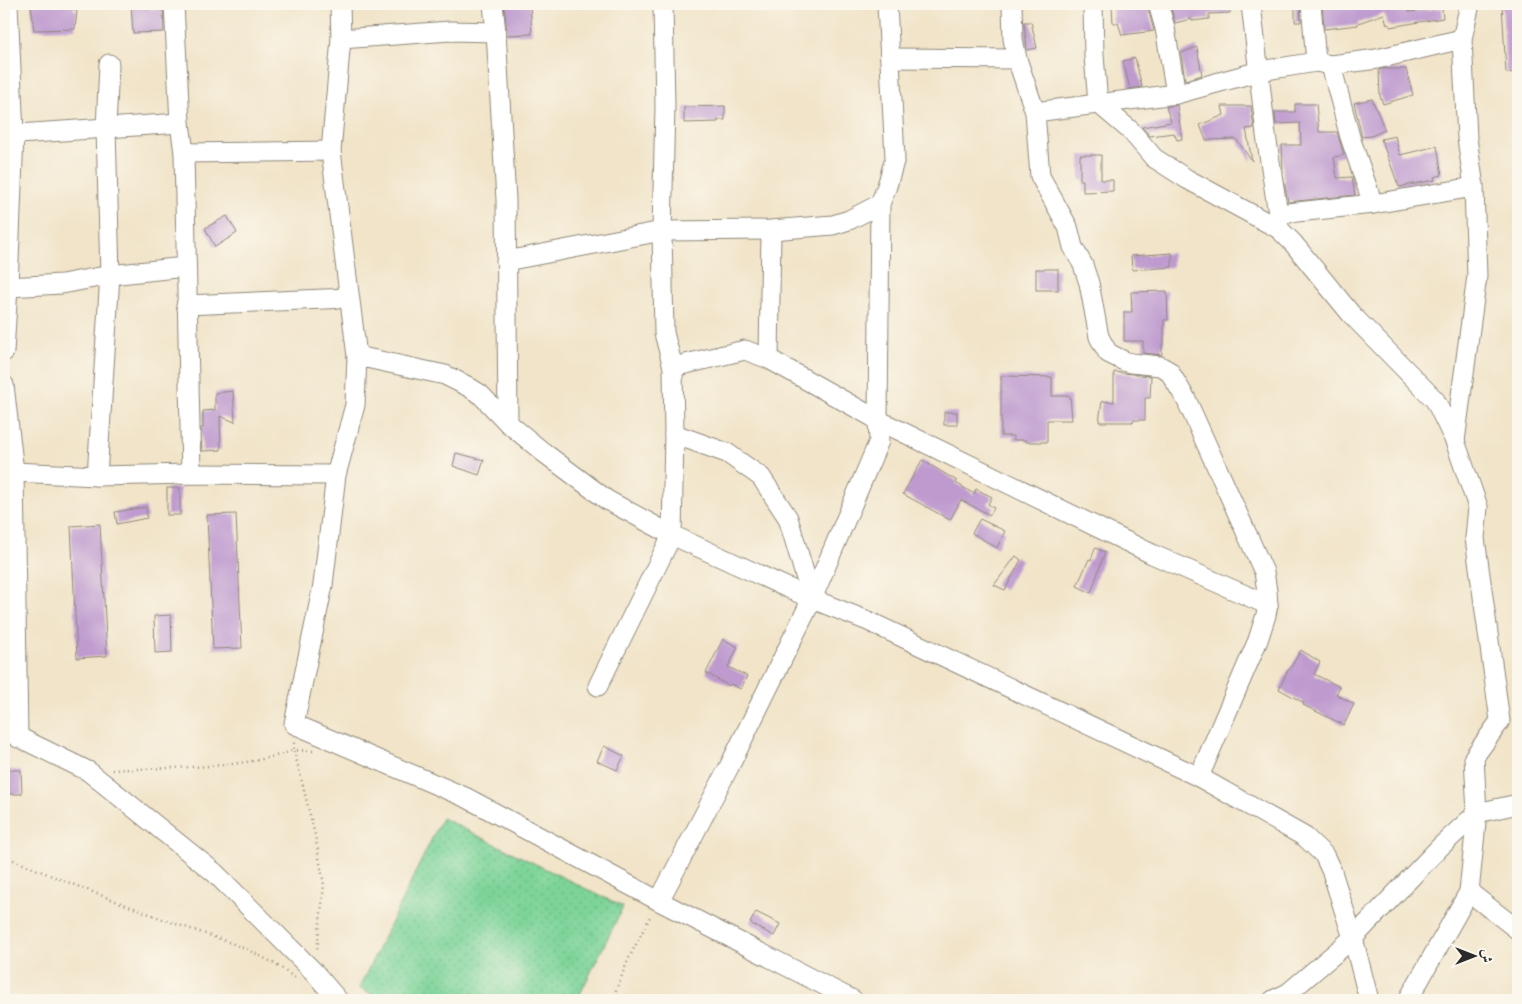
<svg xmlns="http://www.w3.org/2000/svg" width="1522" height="1004" viewBox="0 0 1522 1004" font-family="'Old Standard TT',Amiri,serif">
<defs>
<pattern id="grass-dots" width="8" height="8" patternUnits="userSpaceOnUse" patternTransform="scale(1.25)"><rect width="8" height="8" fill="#7dd499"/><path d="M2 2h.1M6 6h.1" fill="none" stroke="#6cb684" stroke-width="1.8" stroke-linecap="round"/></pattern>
</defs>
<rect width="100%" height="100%" fill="#fbf7ec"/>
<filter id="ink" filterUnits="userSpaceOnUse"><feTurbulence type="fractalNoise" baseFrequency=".02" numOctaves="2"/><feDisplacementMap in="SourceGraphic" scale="10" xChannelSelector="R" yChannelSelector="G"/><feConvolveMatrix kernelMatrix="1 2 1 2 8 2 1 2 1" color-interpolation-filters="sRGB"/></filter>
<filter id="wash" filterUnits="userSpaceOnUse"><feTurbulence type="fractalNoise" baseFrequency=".0096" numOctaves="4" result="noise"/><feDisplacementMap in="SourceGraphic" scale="20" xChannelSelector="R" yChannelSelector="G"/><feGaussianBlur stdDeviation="1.12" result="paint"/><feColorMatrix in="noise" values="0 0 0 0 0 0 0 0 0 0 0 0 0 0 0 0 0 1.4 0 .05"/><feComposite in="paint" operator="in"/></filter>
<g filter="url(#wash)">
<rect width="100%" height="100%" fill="#f1e4c9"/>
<path fill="url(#grass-dots)" stroke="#548062" d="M442,818L623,907L577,1000H384L359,988Z"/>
<g id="blocks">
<g fill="#be9acf">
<path d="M43,4H74V10H77L75,29L34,30L31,5Z"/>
<path d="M131,4H147L148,9L163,8L164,32L133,33Z"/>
<path d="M504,4H530L532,34L507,35Z"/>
<path d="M1121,4H1147L1154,31L1122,35L1118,23H1113L1112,6L1121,5Z"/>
<path d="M1170,4H1174L1175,8L1201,4H1230V13L1209,14V19L1192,21L1191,19L1175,23Z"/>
<path d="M1295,4H1300L1301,22H1295Z"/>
<path d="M1322,4H1409V12L1442,8L1443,18L1390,27L1389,24L1387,25L1384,14L1358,23V25L1324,29Z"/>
<path d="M1502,4H1513V9H1515V29H1518V72L1506,73Z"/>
<path d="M1024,22H1031L1037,48L1027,50Z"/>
<path d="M1197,47L1202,75L1185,80L1181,53Z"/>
<path d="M1135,58L1142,87L1130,89L1123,61Z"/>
<path d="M1382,69H1406L1413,95L1383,104L1380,96L1379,70Z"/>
<path d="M1372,99L1385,130L1371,136L1362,137L1354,103Z"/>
<path d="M1295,104H1316L1319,132H1337L1344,155L1334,157L1337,178L1352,177L1355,195L1288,202L1283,174L1282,145H1301L1300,123L1276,124L1275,112H1295Z"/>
<path d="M1177,105L1182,139L1177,140L1174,133L1150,136L1142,127L1171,122L1166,107Z"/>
<path d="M725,106V120H718V122L684,123V107Z"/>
<path d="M1222,106H1251L1254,128L1246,129L1252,161L1236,139L1206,140L1200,125L1224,115Z"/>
<path d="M1395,136L1400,155L1437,146L1442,175L1434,177L1435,180L1399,187L1381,139Z"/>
<path d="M1080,155H1101V180H1113V191L1083,192V180H1080Z"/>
<path d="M227,216L237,233L215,247L205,228Z"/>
<path d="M1172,253V267L1132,270L1131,256Z"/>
<rect x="1036" y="269" width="22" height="21"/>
<path d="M1167,291L1168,320H1164V344H1162V355L1143,353V341H1124V312H1132L1131,292Z"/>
<path d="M1114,372L1151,376L1150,398H1145V420H1133V422H1099L1102,401L1114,402Z"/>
<path d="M1001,376L1052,377V396H1070L1072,420H1047V442H1026V440H1013V436H1001Z"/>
<path d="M233,391L235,422L220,416L221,450L202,451L201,428H203V411L215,410V393Z"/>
<rect x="944" y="412" width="13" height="13"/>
<path d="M456,453L484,460L479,475L453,466Z"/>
<path d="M922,460L957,481L956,483L974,494L976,489L992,497L988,504L994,508L990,515L961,500L950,520L903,494Z"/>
<rect x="167" y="488" width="13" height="27"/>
<path d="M146,507L147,518L117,524L115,512Z"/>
<path d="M236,514L242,648L213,649L207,515Z"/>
<path d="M980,519L1005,531L997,548L972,533Z"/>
<path d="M100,524L107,656L77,658L71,526Z"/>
<path d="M1095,548L1105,552L1091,593L1077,586L1089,559L1091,560Z"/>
<path d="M1016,556L1021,560L1005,590L994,585Z"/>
<path d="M171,615L172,652L155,653L154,616Z"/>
<path d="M723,639L738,647L728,667L747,676L741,689L730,684L729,686L706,673Z"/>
<path d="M1301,650L1320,662L1314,674L1340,687L1336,694L1354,704L1344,725L1303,705L1304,703L1279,689L1288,670H1289Z"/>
<path d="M604,746L624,756L617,770L597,761Z"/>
<path d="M4,770H21L22,794H4Z"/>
<path d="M756,912L780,924L774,936L750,923Z"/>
</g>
</g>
</g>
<g filter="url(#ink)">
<use href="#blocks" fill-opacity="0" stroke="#8e887a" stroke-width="1"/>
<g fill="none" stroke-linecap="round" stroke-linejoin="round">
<defs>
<g id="minor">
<path d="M174,4L180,123L184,153L191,474"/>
<path d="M340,4L341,39L331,151L357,356L355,405L336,475L323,585L294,724L467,798L659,901L853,1000"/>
<path d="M493,4L496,32L506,200L508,423"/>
<path d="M1012,4L1013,39L1017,59L1035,112L1040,176L1068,227L1073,247L1083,265L1089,283L1099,337L1108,353L1124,361L1131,363L1160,366L1169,371L1186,399L1264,572L1267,591L1268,605L1266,615L1258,640L1199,777"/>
<path d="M1093,4L1094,56L1098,103L1131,131L1154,158L1187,179L1279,229"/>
<path d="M1158,4L1165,28L1176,94"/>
<path d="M1251,4L1266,135L1278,214L1279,229L1293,243L1351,314L1435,400L1455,441L1478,507L1475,538L1500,721L1474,757L1477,813L1469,892L1408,1000"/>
<path d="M1311,4L1316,62"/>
<path d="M341,39L450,31L496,32"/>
<path d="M890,58L1017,59"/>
<path d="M1331,65L1350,137L1373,204"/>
<path d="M1035,112L1176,94L1260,71L1316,62L1331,65L1377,59L1462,39"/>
<path d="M4,135L180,123"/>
<path d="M184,153L331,151"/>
<path d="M1278,214L1373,204L1474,187"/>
<path d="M506,261L662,231L771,230L833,225L849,220L880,204"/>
<path d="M8,287L62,284L110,275L185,267"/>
<path d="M186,305L348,298"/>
<path d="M4,352L8,287L14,134L8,4"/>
<path d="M357,356L445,375L467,386L480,394L508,423L543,452L607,500L672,535L812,599L868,621L1199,777L1305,837L1324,855L1332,872L1353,938L1369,1000"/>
<path d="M769,359L771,230"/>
<path d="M673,367L745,350L769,359L878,420L1152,554L1268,605"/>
<path d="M4,385L14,472L18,738"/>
<path d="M674,434L727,453L761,477L788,518L812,599"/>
<path d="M1455,441L1477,276L1474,187L1467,138L1462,39L1470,4"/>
<path d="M14,472L97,476L191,474L336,475"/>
<path d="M97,476L110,275L106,128L109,64"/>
<path d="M598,686L672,535L674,434L673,367L664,333L662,231L665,106L663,4"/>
<path d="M4,730L88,771L215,873L314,972L338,1000"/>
<path d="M1469,892L1518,930"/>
<path d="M659,901L729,767L812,599L879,441L878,420L880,204L887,186L895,158L887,4"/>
<path d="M1273,1000L1288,993L1353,938L1440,847L1477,813L1518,804"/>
</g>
</defs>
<use href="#minor" stroke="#8e887a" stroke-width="21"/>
<g stroke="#8e887a" stroke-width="2.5" stroke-dasharray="1 4" stroke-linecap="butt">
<path d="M313,751L294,750L315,835L324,885L317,951"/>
<path d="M112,770C167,767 242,770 294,750V742"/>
<path d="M4,856C58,879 113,900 168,921C214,938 256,947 296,979"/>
<path d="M612,1000L628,960L651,915"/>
</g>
<use href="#minor" stroke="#fff" stroke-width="19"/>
</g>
</g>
<rect width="1522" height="1004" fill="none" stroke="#fbf7ec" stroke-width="20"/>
<g transform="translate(1474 956) rotate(90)" stroke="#fbf7ec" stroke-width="4" paint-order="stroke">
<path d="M0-4L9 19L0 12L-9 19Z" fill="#2b2b2b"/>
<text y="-8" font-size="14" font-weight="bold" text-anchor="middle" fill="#2b2b2b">ش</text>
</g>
</svg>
